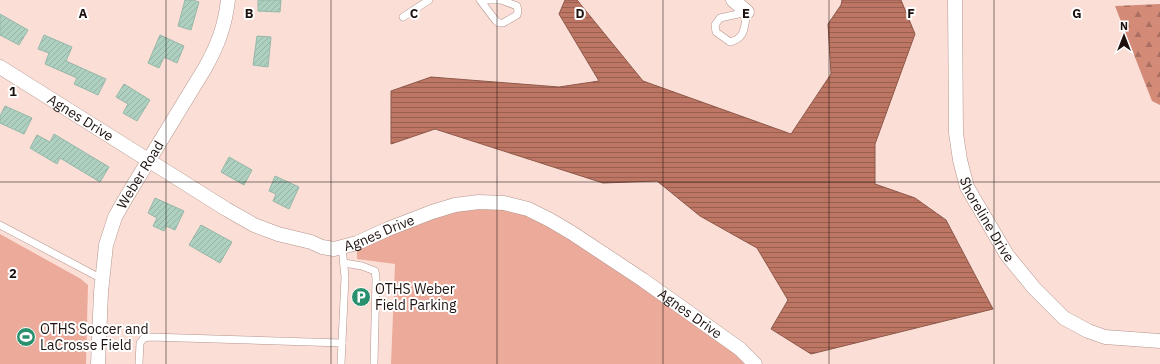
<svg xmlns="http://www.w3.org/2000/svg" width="1160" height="364" viewBox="0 0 1160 364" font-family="'IBM Plex Sans',sans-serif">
<defs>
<pattern id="forest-firs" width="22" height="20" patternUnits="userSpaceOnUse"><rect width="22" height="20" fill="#d38b78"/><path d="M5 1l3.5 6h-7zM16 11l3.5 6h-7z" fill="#ab7061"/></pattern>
<pattern id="water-rules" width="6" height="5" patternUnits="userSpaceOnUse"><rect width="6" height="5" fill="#bd7664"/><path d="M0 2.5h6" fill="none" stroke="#995f51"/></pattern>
<pattern id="building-hatch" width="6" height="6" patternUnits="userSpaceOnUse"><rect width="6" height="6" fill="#aed0c1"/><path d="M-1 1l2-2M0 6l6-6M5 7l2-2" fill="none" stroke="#95b2a5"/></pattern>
</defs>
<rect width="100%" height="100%" fill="#fbdfd7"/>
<path fill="url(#forest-firs)" d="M1160,4V105L1152,101L1115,6Z"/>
<g fill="#ecab9a">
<path d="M455,205L528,209L755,364H391L395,264L357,259V243Z"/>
<path d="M0,234L81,279L88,285L86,364H0Z"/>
</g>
<path fill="url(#water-rules)" stroke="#8d584a" d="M565,0H577L643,81L791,134L831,74L828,24L841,5L842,0H901L915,34L875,144V184L915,198L946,220L993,309L811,354L771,329L788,300L757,248L700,216L657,181L603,183L435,129L391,144V91L431,77L559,87L599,81L559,14Z"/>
<g fill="url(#building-hatch)" stroke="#96b7a8">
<path d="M185,0H192L199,2L191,30L178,26Z"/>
<path d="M258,0H281L280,12L258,11Z"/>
<path d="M0,14L28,30L19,45L0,35Z"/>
<path d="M44,35L72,47L66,61L106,79L98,95L74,84L77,78L45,64L49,53L38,49Z"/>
<path d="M160,35L184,46L177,63L164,57L159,68L148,63Z"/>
<path d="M257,36L271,37L268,67L253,65Z"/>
<path d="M124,84L150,100L137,121L123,113L128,104L116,97Z"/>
<path d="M5,106L32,118L24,134L0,123V116Z"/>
<path d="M54,134L109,167L100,182L60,158L57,164L30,148L37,135L50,142Z"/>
<path d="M229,157L252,170L244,185L221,172Z"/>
<path d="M275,176L299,187L289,209L273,201L276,194L269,191Z"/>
<path d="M155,198L184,211L175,230L166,226L164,231L153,226L157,218L148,213Z"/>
<path d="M201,225L232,242L220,263L189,245Z"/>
</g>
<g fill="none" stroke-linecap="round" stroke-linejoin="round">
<defs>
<g id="lane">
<path d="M480,0L496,21L499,23H503L517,15L518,11L517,6L501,0H482"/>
<path d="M747,12C744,27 746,38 730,42L716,32L715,25L720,18Z"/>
<path d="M403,17L429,0"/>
<path d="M0,225L102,279"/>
<path d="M344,263L362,266L375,271L376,278L374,364"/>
<path d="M139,364L140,343L144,338L150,337L342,343"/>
<path d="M341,364L345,277L342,247"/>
</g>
<g id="street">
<path d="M733,0L747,12"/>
<path id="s1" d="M955,0L956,133L960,160L967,187L1007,255L1034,288L1064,318L1088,331L1105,337L1160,341"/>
<path id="s2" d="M0,67L226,209L254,225L278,234L311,242L322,247L334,249L357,243L388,229L432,212L455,205L479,202L504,203L528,209L550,220L572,233L643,280L740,349L755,364"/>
<path id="s3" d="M98,364L101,292L106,245L115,217L127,196L205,68C218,45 225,26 228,0"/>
</g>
</defs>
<use href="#lane" stroke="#b4948b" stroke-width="8"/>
<use href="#street" stroke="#b4948b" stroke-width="15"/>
<use href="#lane" stroke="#fff" stroke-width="7"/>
<use href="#street" stroke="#fff" stroke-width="14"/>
</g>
<path fill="none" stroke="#1e120f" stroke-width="1" stroke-opacity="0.55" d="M166,0V364M331,0V364M497,0V364M663,0V364M829,0V364M994,0V364M0,182H1160"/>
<defs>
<symbol id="parking-disc" viewBox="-11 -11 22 22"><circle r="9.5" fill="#2a916e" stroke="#fff"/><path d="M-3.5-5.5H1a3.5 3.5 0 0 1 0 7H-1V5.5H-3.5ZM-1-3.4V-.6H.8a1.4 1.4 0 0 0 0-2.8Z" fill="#fff"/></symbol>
<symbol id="stadium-disc" viewBox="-11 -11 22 22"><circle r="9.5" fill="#2a916e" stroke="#fff"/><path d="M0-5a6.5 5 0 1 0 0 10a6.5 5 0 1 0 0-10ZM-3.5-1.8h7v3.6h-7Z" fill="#fff"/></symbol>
</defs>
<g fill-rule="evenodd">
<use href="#parking-disc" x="350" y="286" width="22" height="22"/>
<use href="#stadium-disc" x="15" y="326" width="22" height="22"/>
</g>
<g text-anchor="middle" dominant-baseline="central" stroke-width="4" stroke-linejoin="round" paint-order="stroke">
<g font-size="14" fill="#1e120f" stroke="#fff">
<text stroke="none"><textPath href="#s2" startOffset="95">Agnes Drive</textPath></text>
<text stroke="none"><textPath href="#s3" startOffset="198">Weber Road</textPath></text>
<text stroke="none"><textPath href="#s1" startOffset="226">Shoreline Drive</textPath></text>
<text stroke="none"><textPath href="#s2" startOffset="431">Agnes Drive</textPath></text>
<text stroke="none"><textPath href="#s2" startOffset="779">Agnes Drive</textPath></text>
</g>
<g font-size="14" fill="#1e120f" stroke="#fff" text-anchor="start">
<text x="375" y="289">OTHS Weber<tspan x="375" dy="16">Field Parking</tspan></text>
<text x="40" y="329">OTHS Soccer and<tspan x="40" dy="16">LaCrosse Field</tspan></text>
</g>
</g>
<g font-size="13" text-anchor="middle" font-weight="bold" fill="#1e120f" stroke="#fff" stroke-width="4" stroke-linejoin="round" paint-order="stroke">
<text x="83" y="18">A</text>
<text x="249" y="18">B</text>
<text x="414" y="18">C</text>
<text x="580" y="18">D</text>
<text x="746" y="18">E</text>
<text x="911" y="18">F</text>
<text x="1077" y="18">G</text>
<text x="13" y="96">1</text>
<text x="13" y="278">2</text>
</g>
<g transform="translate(1124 36)" stroke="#ffffff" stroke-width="3" paint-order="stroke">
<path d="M0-3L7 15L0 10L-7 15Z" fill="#1e120f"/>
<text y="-6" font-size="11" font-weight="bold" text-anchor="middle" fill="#1e120f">N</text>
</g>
</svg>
